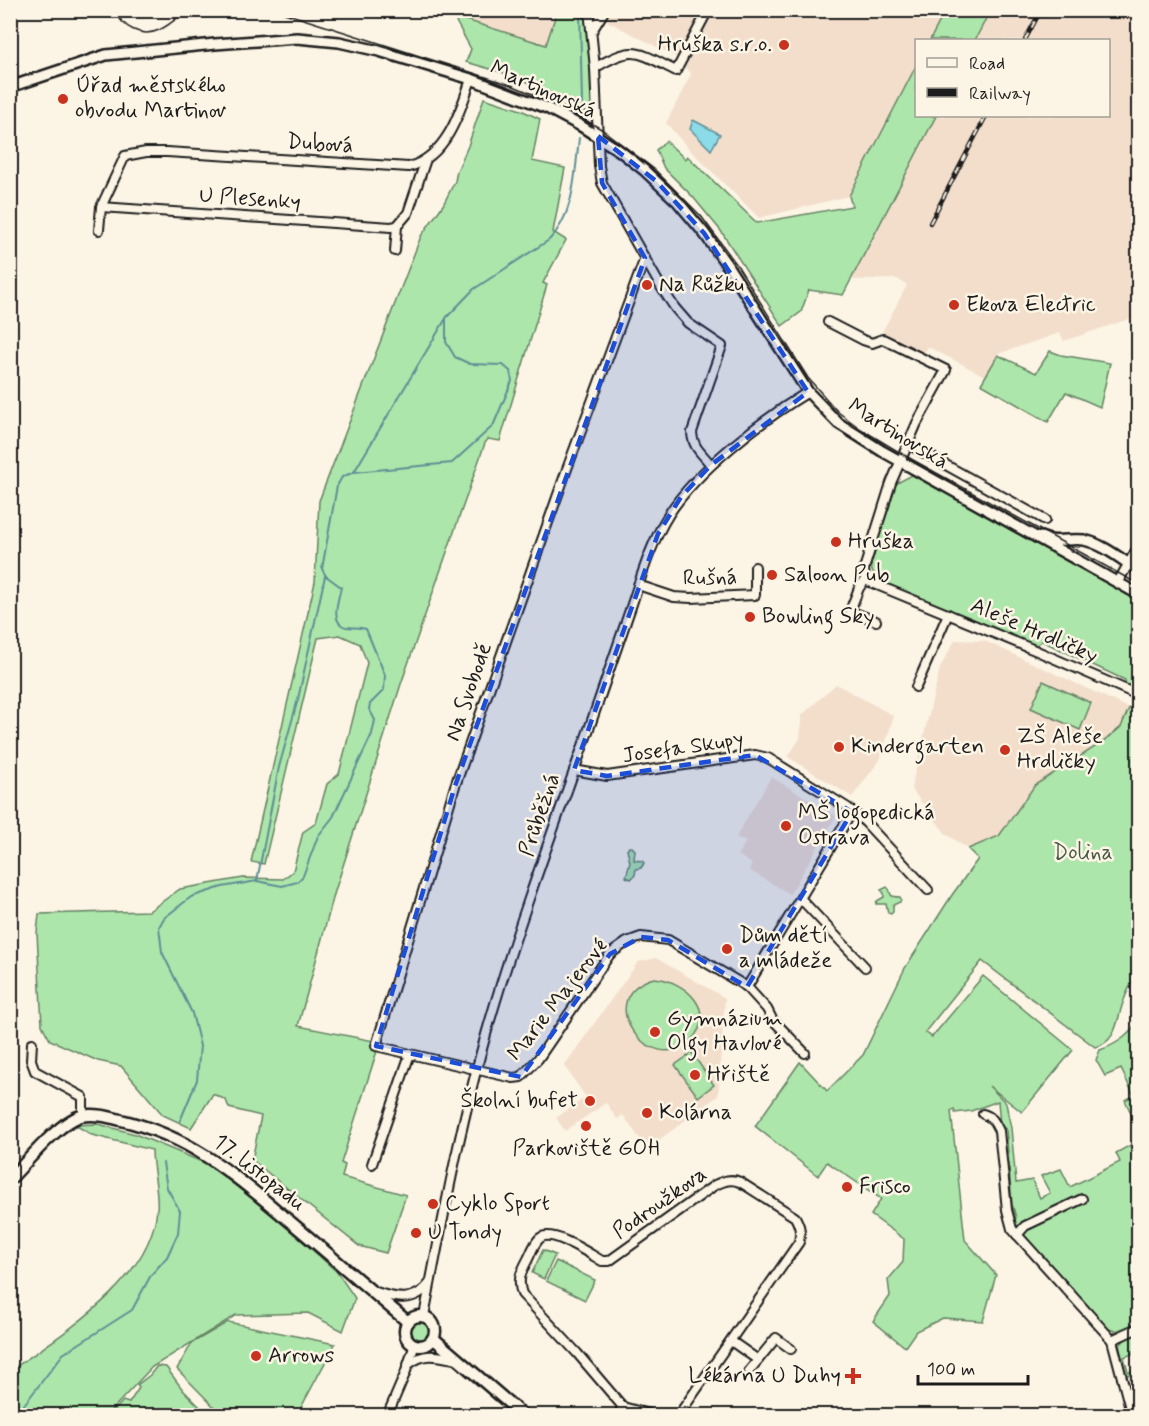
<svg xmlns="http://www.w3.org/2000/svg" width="1149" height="1426" viewBox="0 0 1149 1426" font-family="Mynerve,sans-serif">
<rect width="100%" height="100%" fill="#fcf5e5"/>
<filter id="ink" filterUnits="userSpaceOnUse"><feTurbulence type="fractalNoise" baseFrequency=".0167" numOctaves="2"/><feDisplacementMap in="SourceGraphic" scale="12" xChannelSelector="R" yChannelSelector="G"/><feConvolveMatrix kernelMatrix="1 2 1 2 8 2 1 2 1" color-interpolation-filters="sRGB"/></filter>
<g filter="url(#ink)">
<g fill="#f3decc">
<path d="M614,10L945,11L930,40H916V66L849,196L759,218L687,147L666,123L691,74L676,57L607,21Z"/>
<path d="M435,11H557L546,45Z"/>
<path d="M990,11H1138V316L1064,341L1060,333L998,354L985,376L928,347L924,354L882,332L907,285L897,279L850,280L936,116H1108V40H975Z"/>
<path d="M955,640L985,641L1129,708L1121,727L1103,742L1035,785L999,836L968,849L946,834L911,789L940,668Z"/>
<path d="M836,684L894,716L880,760L852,797L788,757L800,738L802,715Z"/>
<path d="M771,777L836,816L790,894L749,870L752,864L738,855L746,842L736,837Z"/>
<path d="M656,958L725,998L718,1096L647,1149L623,1115L617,1119L606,1103L565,1131L556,1118L586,1097L564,1066L638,962Z"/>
</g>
<g fill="#ade6aa" stroke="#648163" stroke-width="1.5">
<path d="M557,11H606L589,29L592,104L587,113L518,77L466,62L471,49L453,16L546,45Z"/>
<path d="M945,11V10L990,11L975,40H930Z"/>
<path d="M916,66V116H936L843,295L809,290L801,312L782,326L721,231L693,197L664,168L656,150L666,141L685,159L687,156L757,223L852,206L849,196Z"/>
<path d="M484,98L521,110L540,119L532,161L565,168L553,232L566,240L543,283L547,285L500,441L488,439L485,443L401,684L335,891L298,1026L374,1041L372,1050L377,1051L341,1163L345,1165L342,1177L406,1195L386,1253L359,1246L252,1160L261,1116L229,1108L226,1100L213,1094L191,1128L163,1115L121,1066L98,1061L50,1040L42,1025L37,933L39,914L149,911L180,889L243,878L283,879L293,871L303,832L316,823L327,784L339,774L367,663L360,644L340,635L318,638L264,864L251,862L315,582L319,501L421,236L443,205L455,181L457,171L468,146Z"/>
<path d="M1050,351L1061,355L1110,363L1100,407L1066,392L1048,422L981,384L998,355L1036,373Z"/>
<path d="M912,475L1103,579L1138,602V691L1125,685V680L1042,641L1036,645L879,581L872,571L870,558L874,556L882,522H884L890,505L888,502L897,483Z"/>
<path d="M1043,681L1091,703L1080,730L1031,708Z"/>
<path d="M1138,705V969C1134,979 1128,989 1124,1000C1117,1017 1118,1042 1095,1047L982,961L925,1032L932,1037L983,976L1073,1050L1022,1112L989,1086L1006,1103L1011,1128L1016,1183L1032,1180L1040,1198L1050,1193L1041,1176L1061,1169L1070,1187L1120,1162L1116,1153L1138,1141V1322L1116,1331L1104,1328L1013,1225L1016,1218L1012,1204L1006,1129L1000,1126L998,1101L971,1111L955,1113L954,1109L951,1111L965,1240L996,1275L983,1321L943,1318L916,1331L905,1347L873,1321L890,1296L888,1280L903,1262L904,1239L871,1215L881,1199L827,1162L818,1176L755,1126L800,1062L827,1091L863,1055L905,968L952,895L978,859L968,849L999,836L1035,785L1103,742L1121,727L1129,708Z"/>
<path d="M629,847H632L635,850L634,860L642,861L644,863L641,868L636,869L635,875L631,879L626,877L630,862L627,850Z"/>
<path d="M887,887C894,892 885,897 900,897L901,900L900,902L893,905V912L891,914L888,913L886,904H876L877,901L884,897V893L881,890Z"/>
<path d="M654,978C685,980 719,1012 691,1040C651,1080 588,997 654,978Z"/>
<path d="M1138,1017V1129L1125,1100L1134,1096L1121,1069L1105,1076L1096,1060L1100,1050C1115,1045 1134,1034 1138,1017Z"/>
<path d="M692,1053L714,1085L698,1097L675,1065Z"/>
<path d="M98,1124L135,1134L207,1164L244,1189L337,1272L355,1298L343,1331L308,1313L236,1315L152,1367L107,1415H11L10,1371C63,1333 151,1281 157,1209C159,1192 152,1169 152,1150L92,1135L75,1125Z"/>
<path d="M543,1250L555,1255L544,1279L532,1273Z"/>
<path d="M556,1261L595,1280L585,1300L546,1281Z"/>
<circle cx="420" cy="1330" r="9"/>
<path d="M228,1322L335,1344L297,1415H222L177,1369L192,1343Z"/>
<path d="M1138,1330V1352L1124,1357L1128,1372L1133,1371L1134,1373L1125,1376C1117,1349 1113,1345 1138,1330Z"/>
<path d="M157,1366L166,1367L183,1390L208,1415H110L123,1401L129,1403L139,1388L137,1385L150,1375Z"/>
</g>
<path fill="#8bdbe8" stroke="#5f8f96" stroke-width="1.5" d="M693,120L720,134L711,150L690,129Z"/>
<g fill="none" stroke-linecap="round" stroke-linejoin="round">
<g stroke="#5f8f96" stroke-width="2">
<path d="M580,10L582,104"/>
<path d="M354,472L445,320"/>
<path d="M257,881L279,767L298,699L325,576"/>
<path d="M180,1121L197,1080L200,1046L192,1013L162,952L159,927L164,918L191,897L222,887L257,881L282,886L297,882L303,876L318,836L333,817L372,734L375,720L369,709L370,704L384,690L385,675L366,629C359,627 353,628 346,627C329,623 339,598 341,587L326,576L322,569L337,486L342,477L354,472L452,463L493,426L512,381L510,371L503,365L470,364L455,357L446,342V318L474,289L549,240C575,215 575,171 579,138"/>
<path d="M10,1415L20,1410L63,1354L132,1310L151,1275L167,1257L178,1233L180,1211L167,1188L163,1163"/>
</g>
<defs>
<g id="minor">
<path d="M589,10L595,68L599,166L602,183L661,287L675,308L688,323L722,346L692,432C692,447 703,454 711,465"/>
<path d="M592,31L605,10"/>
<path d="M595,68C634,44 638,52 676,71L708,10"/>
<path d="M101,207L391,227L397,226L408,213L426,159"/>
<path d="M99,230L101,207L125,156L146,152H167L409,167C447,156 460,112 471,79"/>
<path d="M395,251L397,226"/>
<path d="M645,258L567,469L455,786L376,1046L513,1078L521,1077L538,1059L610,954L627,942L641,937L668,940L747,987L767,1009L772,1019L805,1053"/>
<path d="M828,322L863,340L872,343L883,339L946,370L917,423L891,483L864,569L865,580L859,588L850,611L876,621"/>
<path d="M908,444L1045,520"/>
<path d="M865,580L1037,651L1138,695"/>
<path d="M1118,582L1138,547"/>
<path d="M638,585L674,597L691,598L755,595V567"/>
<path d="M916,687L948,614"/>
<path d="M574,770L607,776L755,755L768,758L848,808L865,822L928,890"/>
<path d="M801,899L865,967"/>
<path d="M747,987L852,812"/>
<path d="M32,1043L31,1060L35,1071L83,1097V1116"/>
<path d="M983,1114C993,1117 995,1123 999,1131L1007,1210L1012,1229L1112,1340L1132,1416"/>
<path d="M372,1164L410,1054"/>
<path d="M1017,1235L1025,1226L1082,1199"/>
<path d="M376,1292C396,1299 415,1303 430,1283"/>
<path d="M424,1316C443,1218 461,1120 489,1024C518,924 555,825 590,726C604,685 618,645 632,604C642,574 652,541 669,514C698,469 762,420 808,392"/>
<path d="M1112,1340L1138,1328"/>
<path d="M731,1341L758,1360"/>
<path d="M409,1364C425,1351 439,1356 458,1360"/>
<path d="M749,1371L776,1338L791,1349"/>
<path d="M623,1407L656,1416"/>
<path d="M387,1416L405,1374L415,1344"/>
<path d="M617,1416L623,1407L577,1353L522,1294C517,1280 521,1272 528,1259C531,1253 534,1244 539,1239C550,1227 590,1254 602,1261H609L715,1185C724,1181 731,1178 740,1182L795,1217C800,1226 801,1231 799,1242L678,1416"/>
</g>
<g id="tertiary">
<path d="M10,87L106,55L215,44L297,38L339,42L379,51L471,79L547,108L581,126L620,151L644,170L678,202L704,233L727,265L808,392L838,423L882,451L1138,594"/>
<path d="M1041,537C1055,544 1069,538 1084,540C1103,544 1122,560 1138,570"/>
</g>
<g id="secondary">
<path d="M10,1179C27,1162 59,1122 81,1116C94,1113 109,1117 121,1120C192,1137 233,1174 287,1219C328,1253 367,1288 408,1322"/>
<circle cx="420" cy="1331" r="15"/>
<path d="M433,1338L524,1416"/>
</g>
</defs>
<use href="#minor" stroke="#1c1c1c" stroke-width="12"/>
<use href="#tertiary" stroke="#1c1c1c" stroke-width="14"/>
<use href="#secondary" stroke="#1c1c1c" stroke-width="15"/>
<use href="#minor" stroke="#fcf5e5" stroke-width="8"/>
<use href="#tertiary" stroke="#fcf5e5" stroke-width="9"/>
<use href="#secondary" stroke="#fcf5e5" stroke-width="10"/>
<g stroke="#1c1c1c" stroke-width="1.5">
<path d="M115,10C122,28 142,38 159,30C169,26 178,17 187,10"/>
<path d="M275,10L511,85L557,104L603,130L654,169L701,216L737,265L808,378L838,412L861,429L904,455L1138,584"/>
</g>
<defs>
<g id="rail">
<path d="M1025,40L1041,10"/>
<path d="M930,223L986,116"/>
</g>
</defs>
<use href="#rail" stroke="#1c1c1c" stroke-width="4.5"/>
<use href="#rail" stroke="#fcf5e5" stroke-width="2" stroke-dasharray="7" stroke-linecap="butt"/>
</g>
</g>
<path fill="#1d4ed8" fill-opacity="0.2" stroke="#1d4ed8" stroke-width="4.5" stroke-dasharray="12 8" stroke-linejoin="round" d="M598,136L656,181L704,233L808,392L711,465L681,497L658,534L574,770L607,776L755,755L852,812L747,987L668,940L641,937L610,954L521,1077L376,1046L455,786L645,258L602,183Z"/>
<g fill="#c8321e" stroke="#fcf5e5" stroke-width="2">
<circle cx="784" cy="45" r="6"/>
<circle cx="63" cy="99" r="6"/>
<circle cx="647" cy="285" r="6"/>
<circle cx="954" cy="305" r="6"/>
<circle cx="836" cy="542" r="6"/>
<circle cx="772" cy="575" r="6"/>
<circle cx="750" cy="617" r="6"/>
<circle cx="839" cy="747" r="6"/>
<circle cx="1005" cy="750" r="6"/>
<circle cx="786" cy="826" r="6"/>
<circle cx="727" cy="949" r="6"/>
<circle cx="655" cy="1032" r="6"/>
<circle cx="695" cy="1075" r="6"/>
<circle cx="590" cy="1101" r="6"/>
<circle cx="647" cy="1113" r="6"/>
<circle cx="586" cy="1126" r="6"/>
<circle cx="847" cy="1187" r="6"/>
<circle cx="433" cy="1204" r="6"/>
<circle cx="416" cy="1233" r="6"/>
<circle cx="256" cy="1356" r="6"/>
<path d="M850 1367h6v6h6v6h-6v6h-6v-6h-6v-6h6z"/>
</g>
<g text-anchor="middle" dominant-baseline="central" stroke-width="5" stroke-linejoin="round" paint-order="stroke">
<g font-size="22" fill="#1c1c1c" stroke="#fcf5e5" text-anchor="start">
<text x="772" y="45" text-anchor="end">Hruška s.r.o.</text>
<text x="75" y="86">Úřad městského<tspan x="75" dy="25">obvodu Martinov</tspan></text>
<text x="659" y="285">Na Růžku</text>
<text x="966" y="305">Ekova Electric</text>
<text x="848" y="542">Hruška</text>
<text x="784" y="575">Saloon Pub</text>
<text x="762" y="617">Bowling Sky</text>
<text x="1017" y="737">ZŠ Aleše<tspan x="1017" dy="25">Hrdličky</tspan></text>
<text x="851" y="747">Kindergarten</text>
<text x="798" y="813">MŠ logopedická<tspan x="798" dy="25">Ostrava</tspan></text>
<text x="739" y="936">Dům dětí<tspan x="739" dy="25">a mládeže</tspan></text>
<text x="667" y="1019">Gymnázium<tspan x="667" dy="25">Olgy Havlové</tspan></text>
<text x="707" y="1075">Hřiště</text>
<text x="578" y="1101" text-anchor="end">Školní bufet</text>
<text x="659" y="1113">Kolárna</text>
<text x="586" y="1149" text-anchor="middle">Parkoviště GOH</text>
<text x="859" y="1187">Frisco</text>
<text x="445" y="1204">Cyklo Sport</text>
<text x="428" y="1233">U Tondy</text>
<text x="268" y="1356">Arrows</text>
<text x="841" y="1376" text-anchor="end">Lékárna U Duhy</text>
</g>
<g font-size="22" fill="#1c1c1c" stroke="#fcf5e5">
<text transform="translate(543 90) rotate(24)">Martinovská</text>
<text transform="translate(320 144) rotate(4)">Dubová</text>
<text transform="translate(250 199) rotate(4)">U Plesenky</text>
<text transform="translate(898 434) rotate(32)">Martinovská</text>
<text transform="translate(710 578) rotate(-1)">Rušná</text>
<text transform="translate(1034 631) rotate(23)">Aleše Hrdličky</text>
<text transform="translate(469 692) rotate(-71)">Na Svobodě</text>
<text transform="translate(683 748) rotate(-8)">Josefa Skupy</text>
<text transform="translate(540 815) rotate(-71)">Průběžná</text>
<text transform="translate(558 1000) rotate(-52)">Marie Majerové</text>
<text transform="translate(259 1173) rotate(38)">17. listopadu</text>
<text transform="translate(660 1203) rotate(-35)">Podroužkova</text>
</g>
<g font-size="22" fill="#485947" stroke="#fcf5e5">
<text x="1083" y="853">Dolina</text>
</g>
</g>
<rect width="1149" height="1426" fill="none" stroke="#fcf5e5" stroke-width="36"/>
<rect x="18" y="18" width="1113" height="1390" fill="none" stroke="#1c1c1c" stroke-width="2" filter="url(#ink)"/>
<rect x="915" y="39" width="195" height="78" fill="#fcf5e5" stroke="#a29e95" stroke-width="1.5"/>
<rect x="927" y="58" width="30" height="9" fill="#fcf5e5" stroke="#a29e95" stroke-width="1.5"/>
<text x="969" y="69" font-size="18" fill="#1c1c1c">Road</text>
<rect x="927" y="88" width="30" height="9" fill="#1c1c1c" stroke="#a29e95" stroke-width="1.5"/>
<text x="969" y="99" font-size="18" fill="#1c1c1c">Railway</text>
<path d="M918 1375v9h110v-9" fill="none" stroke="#1c1c1c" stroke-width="3"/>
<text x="927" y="1375" font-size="18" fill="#1c1c1c" stroke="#fcf5e5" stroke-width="4.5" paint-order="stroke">100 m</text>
</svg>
